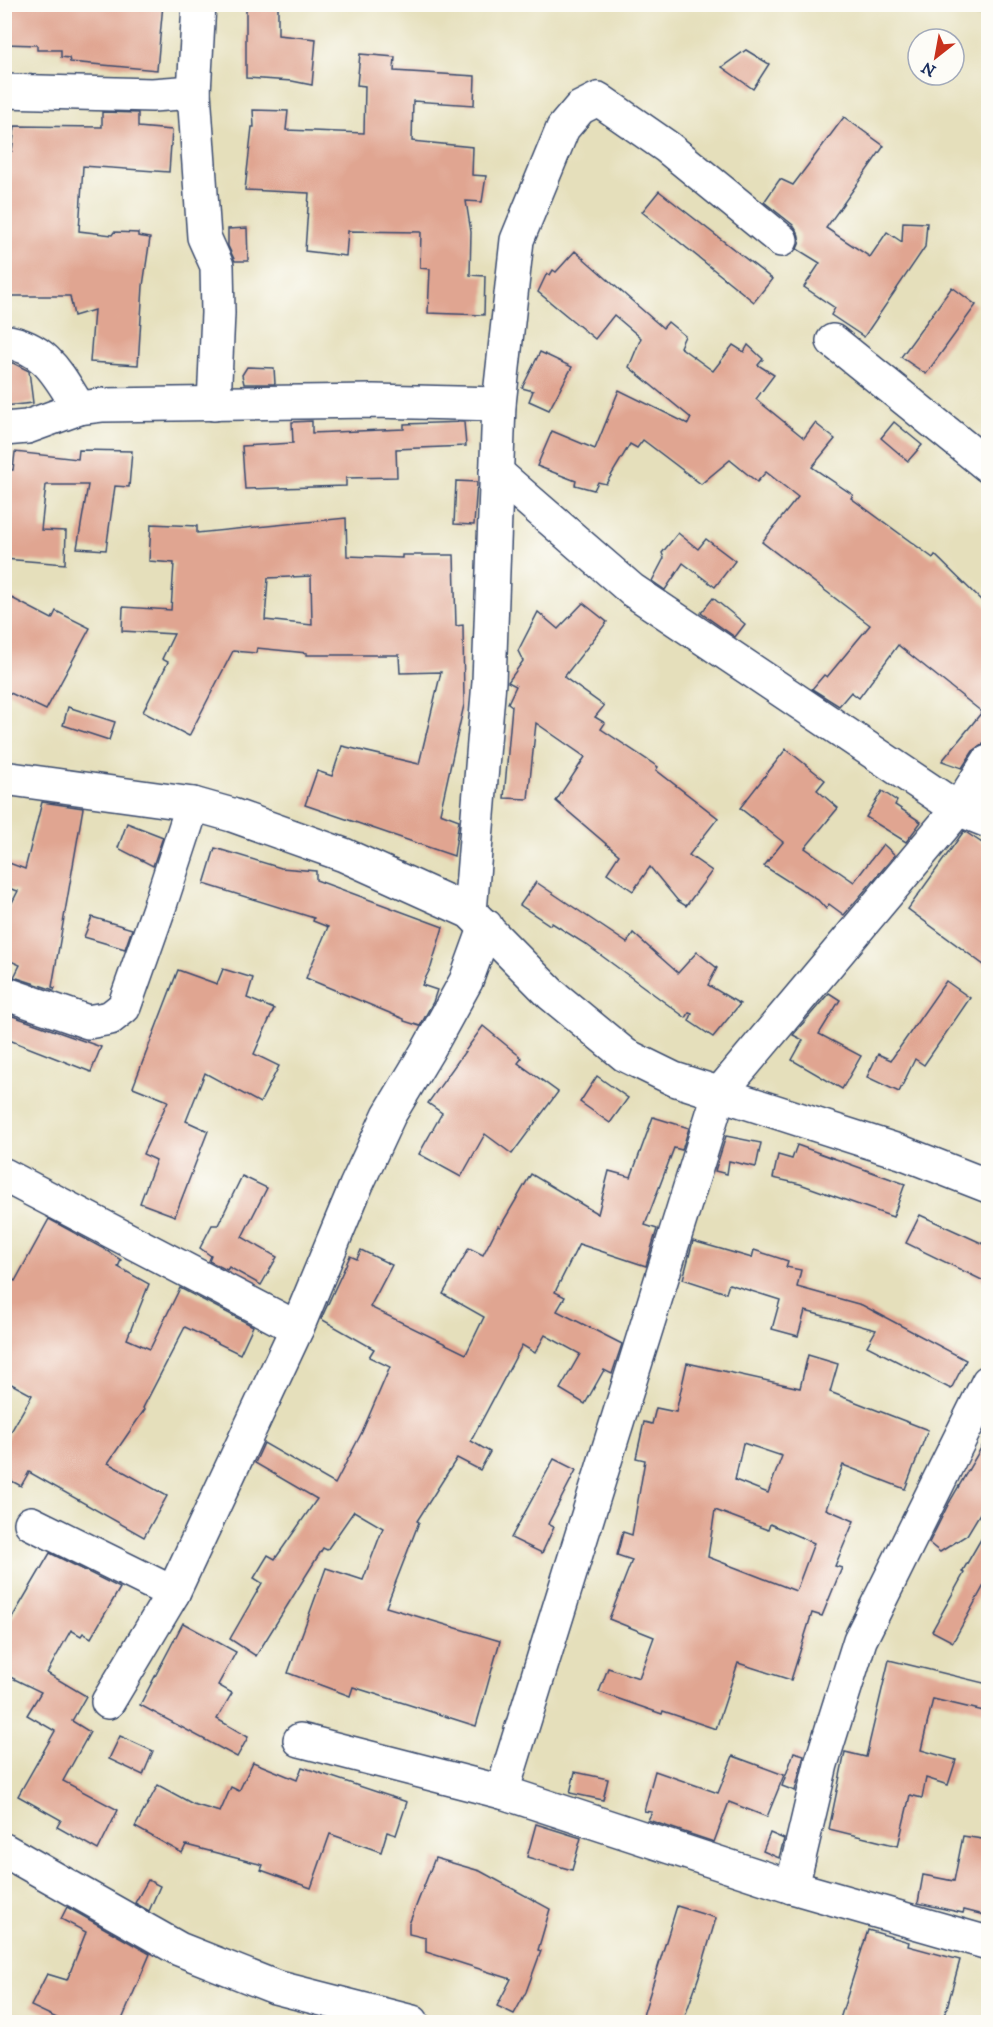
<svg xmlns="http://www.w3.org/2000/svg" width="993" height="2027" viewBox="0 0 993 2027" font-family="'IM FELL DW Pica',serif">
<rect width="100%" height="100%" fill="#fdfcf7"/>
<filter id="ink" filterUnits="userSpaceOnUse"><feTurbulence type="fractalNoise" baseFrequency=".0167" numOctaves="2"/><feDisplacementMap in="SourceGraphic" scale="12" xChannelSelector="R" yChannelSelector="G"/><feConvolveMatrix kernelMatrix="1 2 1 2 8 2 1 2 1" color-interpolation-filters="sRGB"/></filter>
<filter id="wash" filterUnits="userSpaceOnUse"><feTurbulence type="fractalNoise" baseFrequency=".008" numOctaves="4" result="noise"/><feDisplacementMap in="SourceGraphic" scale="24" xChannelSelector="R" yChannelSelector="G"/><feGaussianBlur stdDeviation="1.35" result="paint"/><feColorMatrix in="noise" values="0 0 0 0 0 0 0 0 0 0 0 0 0 0 0 0 0 1.4 0 .05"/><feComposite in="paint" operator="in"/></filter>
<g filter="url(#wash)">
<rect width="100%" height="100%" fill="#e5dfbb"/>
<path fill="#abc368" stroke="#637963" stroke-width="1.5" d="M906,5H988V17Z"/>
<g id="blocks">
<g fill="#e0a591" fill-rule="evenodd">
<path d="M4,4H163L157,70L70,62L69,58L61,57V50H37V45L4,44Z"/>
<path d="M246,4H278V35L316,39L312,85L292,81L246,78Z"/>
<path d="M746,50L769,64L753,89L722,67Z"/>
<path d="M360,54L395,57L394,71L475,76L474,105L413,101L412,141L473,147L472,175L486,176L482,202L466,201L471,232L470,275L485,276L484,315L428,313L430,269L420,268L421,232L348,231L346,256L305,251L309,193L245,190L252,127H254L253,110L288,111L286,130L364,133L365,86L357,85Z"/>
<path d="M102,112L138,113V127L172,130L169,172L83,166L79,231L112,235L114,232L138,233V236L150,238L143,286L138,365L90,362L94,310L74,316L70,296H4V151H12L15,126L102,127Z"/>
<path d="M844,117L884,146L826,228L870,257L887,232L902,242L903,222L927,223L925,247L864,337L831,315L835,308L804,287L820,263L797,249L800,242L798,233L793,225L764,202L780,179L793,185Z"/>
<path d="M659,191L772,279L754,302L642,212Z"/>
<path d="M247,228L248,261H235L228,246V229Z"/>
<path d="M575,251L663,328L668,322L685,336L680,347L713,371L733,345L744,352L748,345L763,359L758,365L774,375L756,399L804,438L815,423L835,439L812,467L853,495L851,498L933,558L935,555L988,607V738L983,744L973,751L962,768L942,761L982,712L898,645L859,698L851,692L839,706L812,689L824,675L827,677L870,625L762,542L798,497L766,472L757,482L730,460L701,484L643,440L637,448L630,444L606,484L598,482L594,490L575,485L576,481L537,466L552,431L595,449L619,390L688,424L691,418L629,367L641,338L614,315L595,339L538,292L547,273L550,275L553,270L556,272Z"/>
<path d="M952,287L976,305L926,374L901,357Z"/>
<path d="M540,352L572,367L549,410L529,401L533,391L522,388Z"/>
<path d="M4,363H13L29,371L33,403L4,406Z"/>
<path d="M247,367L274,368L275,384H244L242,375Z"/>
<path d="M312,421V433L404,429V424L464,422L466,446L396,449L397,477L346,478V486L245,489L242,446L293,443L292,422Z"/>
<path d="M894,422L922,445L908,461L881,438Z"/>
<path d="M79,450L132,451L129,487L115,486L106,550L77,548L88,485H46L41,530L66,531L65,564L4,559V470H13L15,452L78,459Z"/>
<path d="M456,481L477,482L474,525L454,524Z"/>
<path d="M346,518L347,556L402,558V555H454L456,626L463,625L464,705L440,813L459,820L454,856L305,805L317,771L332,776L342,746L419,764L441,672L400,673L399,655H307V653L257,648L256,653L233,651L189,736L143,712L168,662L162,659L174,634L122,631L123,607L171,610L174,563L149,561L151,524L197,526V533ZM311,576L312,625L265,620L268,578Z"/>
<path d="M678,533L698,549L706,539L735,561L715,587L683,563L665,590L652,581L664,558L662,553Z"/>
<path d="M4,594L52,619L56,611L90,628L46,710L4,690Z"/>
<path d="M713,598L745,624L735,637L701,613Z"/>
<path d="M583,603L607,622L564,677L604,706L595,717L605,723L601,729L658,767L656,770L718,818L689,855L712,871L686,906L678,901L650,867L633,891L607,873L619,855L556,801L585,757L536,723L528,799L504,798L512,706L508,703L516,686L508,682L523,661L518,651L538,612L558,629Z"/>
<path d="M68,707L115,722L109,740L63,725Z"/>
<path d="M786,749L825,780L817,790L838,808L805,848L854,882L883,844L895,855L844,915L829,904L826,909L818,900L764,866L783,842L740,808Z"/>
<path d="M882,791L897,801L895,805L921,822L906,842L866,817Z"/>
<path d="M42,802L83,808L52,987L55,988L54,990L14,977L20,965L4,958V918L18,891L4,887V861L25,869Z"/>
<path d="M127,823L163,837L153,866L118,848Z"/>
<path d="M964,831L988,847V968L908,909Z"/>
<path d="M215,848L281,868L316,871V880L443,927L431,967L422,985L437,990L433,1002L420,1026L404,1021V1019L306,978L328,927L313,921L314,918L204,884Z"/>
<path d="M536,882L627,943L633,933L678,973L697,952L717,968L708,985L740,1004L713,1037L689,1021L692,1014L689,1013L686,1018L587,945L552,923L550,925L520,905Z"/>
<path d="M92,917L132,929L125,949L84,937Z"/>
<path d="M223,969L253,978L247,998L274,1009L254,1054L279,1066L260,1103L205,1073L186,1121L208,1131L175,1216L140,1203L156,1160L143,1154L168,1101L133,1087L178,970L217,984Z"/>
<path d="M946,981L970,998L924,1065L915,1059L899,1092L867,1077L878,1054L891,1060Z"/>
<path d="M829,993L840,1000L819,1034L861,1056L842,1089L792,1060L803,1040L793,1035Z"/>
<path d="M4,1013L101,1047L91,1072L4,1038Z"/>
<path d="M483,1026L522,1058L518,1063L558,1092L512,1154L485,1134L461,1177L419,1154L442,1113L428,1103Z"/>
<path d="M597,1076L628,1098L610,1123L580,1102Z"/>
<path d="M653,1117L689,1128L682,1150L674,1148L645,1225L657,1229L646,1266L579,1244L555,1292L565,1297L557,1311L622,1344L612,1374L604,1370L585,1404L560,1389L580,1354L545,1335L535,1353L522,1345L471,1441L490,1452L480,1470L457,1458L417,1521L419,1522L386,1607L500,1641L476,1726L353,1687L350,1696L288,1673L326,1568L363,1580L383,1528L354,1511L327,1550L323,1548L256,1656L230,1639L262,1583L254,1578L268,1555L275,1559L317,1499L255,1463L264,1443L335,1484L362,1432L390,1367L369,1357L374,1349L321,1319L350,1256L357,1259L361,1250L392,1265L370,1307L466,1354L484,1317L443,1294L469,1248L483,1255L498,1226L500,1227L531,1174L598,1214L609,1171L631,1177Z"/>
<path d="M726,1136L761,1143L756,1167L729,1161L727,1174L715,1171Z"/>
<path d="M797,1145L905,1184L893,1217L800,1184L773,1178L778,1155L792,1159Z"/>
<path d="M242,1176L267,1188L242,1237L277,1257L261,1285L229,1267L227,1270L209,1261L211,1256L200,1248L212,1225H218Z"/>
<path d="M920,1215L988,1246V1283L906,1243Z"/>
<path d="M49,1219L104,1249L121,1260L118,1267L149,1284L127,1339L150,1349L180,1288L253,1326L240,1354L185,1327L143,1408L145,1409L108,1463L167,1496L144,1537L29,1472L21,1486L4,1477V1444L32,1395L4,1380V1275L15,1281Z"/>
<path d="M693,1241L752,1258L754,1250L788,1261L786,1267L801,1270L797,1287L862,1305L966,1360L951,1389L867,1346L876,1330L805,1311L798,1336L772,1329L780,1300L729,1284L726,1293L683,1279Z"/>
<path d="M808,1355L838,1364L830,1392L928,1430L905,1489L843,1465L826,1509L854,1521L835,1566L842,1568L838,1577L822,1616L812,1613L791,1680L738,1663L716,1729L663,1711L662,1714L599,1692L608,1668L639,1678L654,1637L609,1619L632,1560L617,1555L623,1532L632,1535L645,1460L636,1458L644,1422L652,1424L656,1408L676,1412L687,1363L800,1388ZM743,1443L782,1456L768,1493L735,1480ZM715,1510L768,1530L770,1524L814,1543L796,1591L708,1557Z"/>
<path d="M988,1436V1500L967,1535L940,1552L929,1543L949,1503Z"/>
<path d="M554,1459L576,1470L548,1524L554,1527L542,1553L511,1538Z"/>
<path d="M988,1527V1578L953,1642L932,1631L964,1573L962,1572Z"/>
<path d="M50,1553L120,1588L91,1638L83,1633L81,1636L71,1630L47,1673L86,1696L72,1721L90,1732L63,1781L118,1810L98,1850L57,1827L61,1820L18,1796L55,1731L27,1715L41,1692L4,1674V1614L12,1618Z"/>
<path d="M183,1623L236,1652L218,1685L232,1693L217,1719L248,1737L237,1757L140,1705Z"/>
<path d="M889,1660L988,1684V1712L933,1699L921,1750L956,1760L948,1785L926,1778L922,1798L910,1795L898,1846L829,1829L845,1752L866,1757Z"/>
<path d="M120,1736L153,1751L143,1775L109,1759Z"/>
<path d="M794,1752L804,1755L795,1791L782,1786Z"/>
<path d="M733,1756L784,1775L767,1817L729,1802L714,1842L648,1820L652,1812L644,1811L655,1771L718,1793Z"/>
<path d="M253,1762L297,1780L302,1767L407,1802L396,1835L387,1832L381,1852L330,1834L311,1888L261,1870L263,1865L186,1845L182,1853L135,1827L158,1785L193,1804L220,1812L231,1787L239,1791Z"/>
<path d="M575,1772L608,1779L603,1800L570,1793Z"/>
<path d="M536,1824L581,1838L572,1870L527,1857Z"/>
<path d="M770,1833L784,1839L779,1858L763,1851Z"/>
<path d="M963,1836L988,1840V1916L964,1910L963,1913L918,1903L923,1875L954,1881Z"/>
<path d="M435,1858L480,1871L550,1909L538,1950L541,1951L526,1992L514,2014L497,2006L511,1979L426,1952V1938L409,1934V1924Z"/>
<path d="M148,1880L160,1886L149,1911L135,1903Z"/>
<path d="M677,1906L716,1918L699,1976L683,2022H641Z"/>
<path d="M67,1907L150,1954L121,2022H65L31,2006L47,1974L67,1980L86,1932L61,1919Z"/>
<path d="M868,1930L909,1942L908,1946L960,1960L943,2022H839Z"/>
</g>
</g>
</g>
<g filter="url(#ink)">
<use href="#blocks" fill-opacity="0" stroke="#39496c" stroke-width="1.5"/>
<g fill="none" stroke-linecap="round" stroke-linejoin="round">
<defs>
<g id="minor">
<path d="M4,91L152,95L194,92L204,237L217,266L218,313L214,404"/>
<path d="M194,92L199,4"/>
<path d="M4,341C47,348 58,375 79,408L103,405L373,401L499,404"/>
<path d="M833,341L988,466"/>
<path d="M4,429L27,427L79,408"/>
<path d="M496,472L632,590L958,809L988,821"/>
<path d="M4,778L193,804L232,815L344,855L470,912L551,994L625,1055L674,1079L901,1152L988,1186"/>
<path d="M470,912L489,682L499,404L517,240L563,128L580,108L598,99L667,147L781,240"/>
<path d="M4,993L88,1022L110,1018L124,1007L159,908L193,804"/>
<path d="M4,1175L297,1328"/>
<path d="M31,1523L173,1593"/>
<path d="M108,1702L173,1593L297,1328L356,1186L389,1115L428,1050L466,981L486,926"/>
<path d="M300,1740L502,1792L792,1887L988,1943"/>
<path d="M502,1792L719,1094L958,809L988,762"/>
<path d="M4,1850L179,1949L275,1987L412,2022"/>
<path d="M792,1887L821,1764L860,1640L988,1382"/>
</g>
</defs>
<use href="#minor" stroke="#39496c" stroke-width="36"/>
<use href="#minor" stroke="#fff" stroke-width="33"/>
</g>
</g>
<rect width="993" height="2027" fill="none" stroke="#fdfcf7" stroke-width="24"/>
<g transform="translate(936 57) rotate(211)"><circle r="28" fill="#fdfcf7" stroke="#a3aaba" stroke-width="1.5"/>
<path d="M0-4.5L10 22L0 15L-10 22Z" fill="#c8321e"/>
<text y="-9" font-size="16" font-weight="bold" text-anchor="middle" fill="#1b2f5e">N</text>
</g>
</svg>
